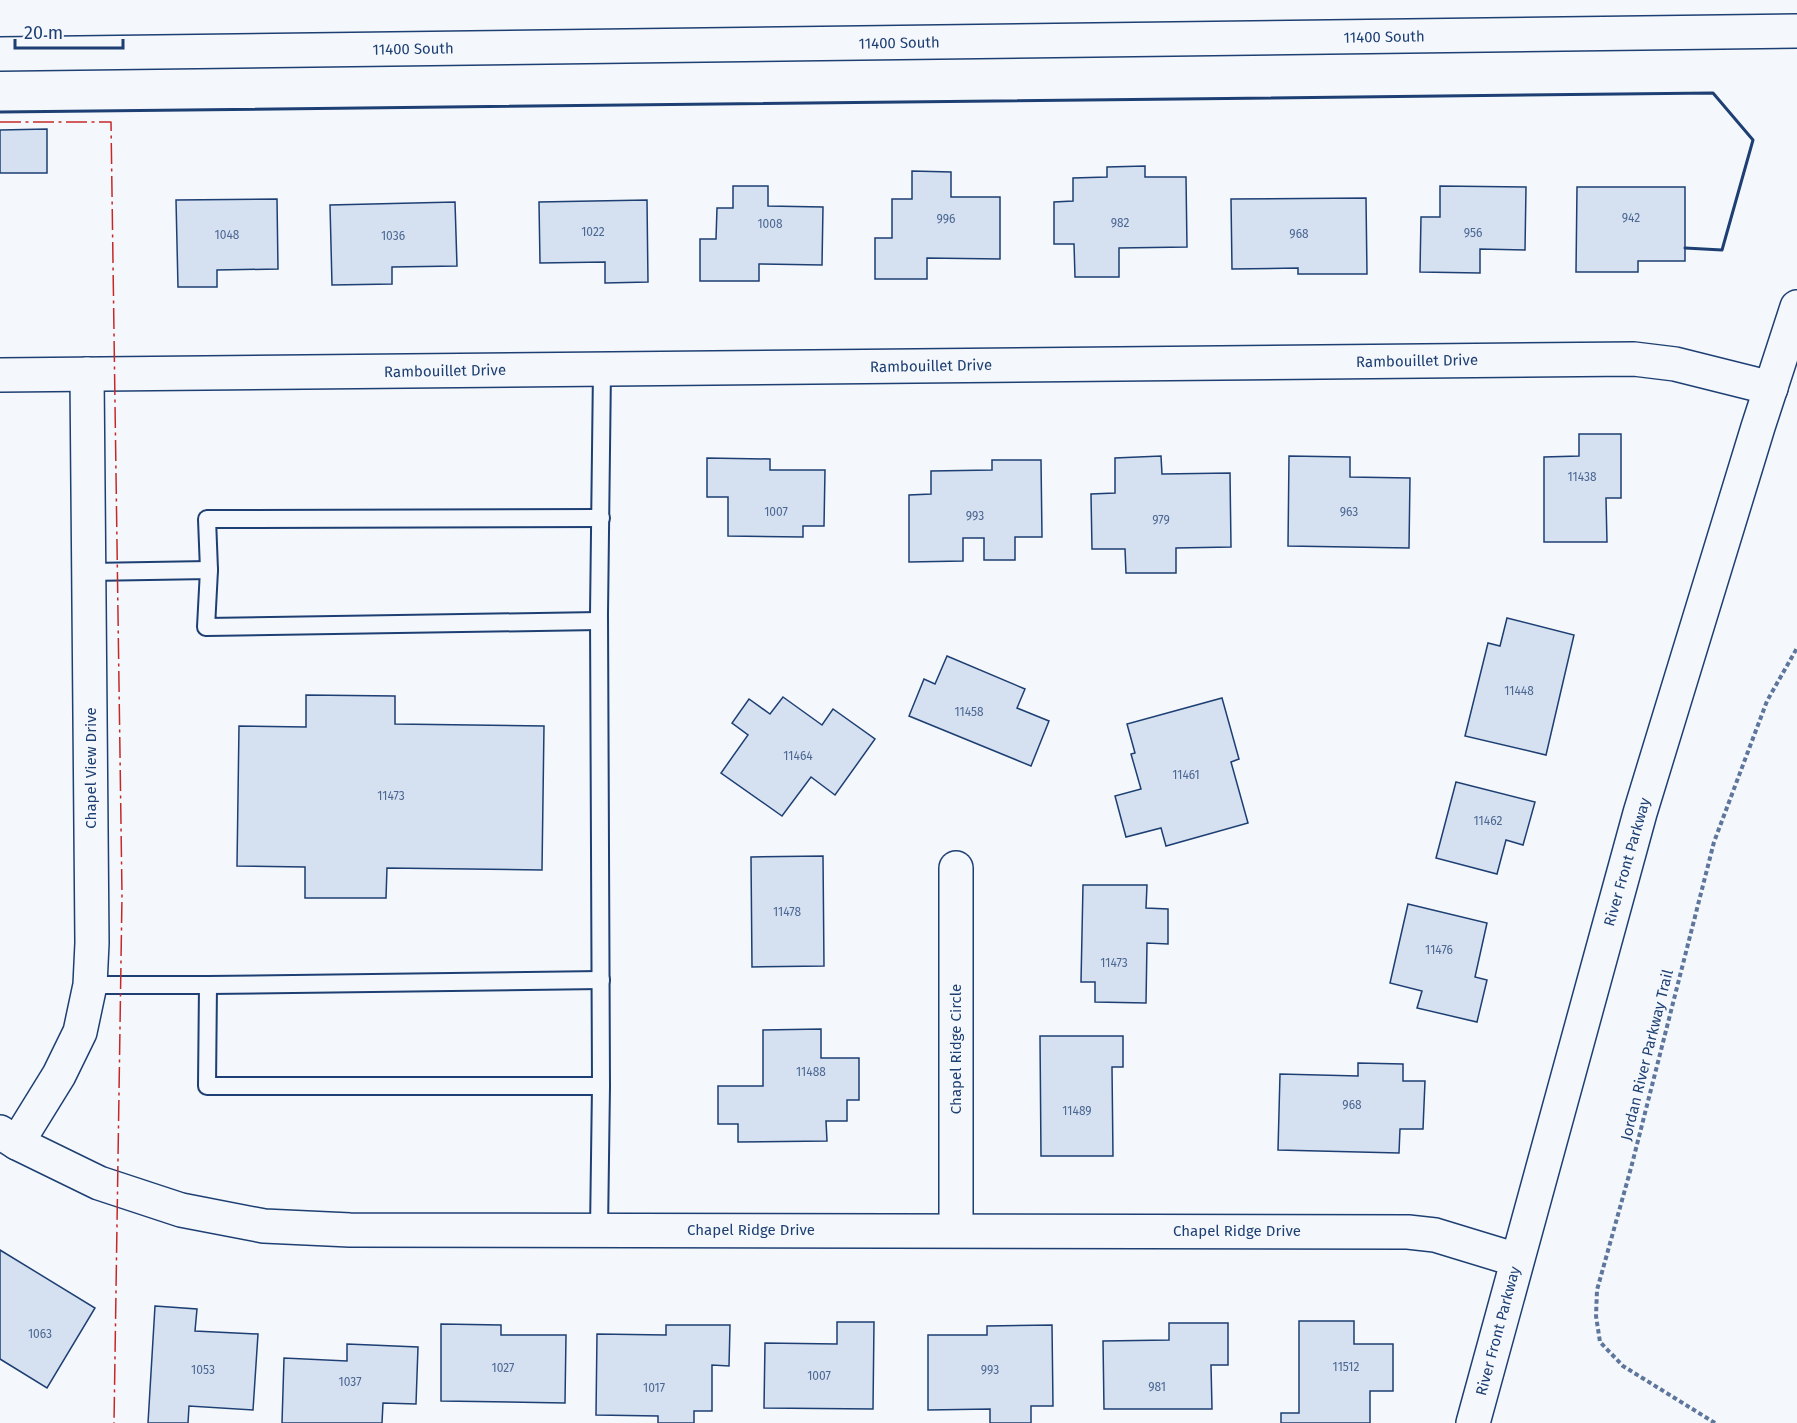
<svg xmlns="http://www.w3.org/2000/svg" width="1797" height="1423" viewBox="0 0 1797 1423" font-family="'Fira Sans',sans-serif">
<rect width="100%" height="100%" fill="#f4f7fb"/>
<g fill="#d5e0f0" stroke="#1d3f73" stroke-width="1.5">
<path d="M47,129V173H0V130Z"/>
<path d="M1145,166V177H1186L1187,247L1119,248V277H1075L1074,244H1054V202L1073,201V178L1107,177V167Z"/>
<path d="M912,171L951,172V197H1000V259L927,258V279H875V238H892V199H912Z"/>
<path d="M733,186H768V206L823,207L822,265L759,264V281H700V239H716L717,208H733Z"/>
<path d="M1440,186L1526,187L1525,250L1480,249V273L1420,272L1421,217H1440Z"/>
<path d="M1577,187H1685V261H1638V272H1576Z"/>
<path d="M1366,198L1367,274H1298V268L1232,269L1231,199Z"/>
<path d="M277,199L278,269L217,270V287H178L176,200Z"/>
<path d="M647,200L648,282L605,283V262L540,263L539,202Z"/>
<path d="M455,202L457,266L392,267V284L332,285L330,205Z"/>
<path d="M1579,434H1621V498H1606L1607,542H1544V457L1579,456Z"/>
<path d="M1161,456L1162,474L1230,473L1231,547L1176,548V573H1126L1125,549H1092L1091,494L1115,493V458Z"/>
<path d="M1289,456L1350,457V477L1410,478L1409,548L1288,546Z"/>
<path d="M707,458L770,459V470H825L824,526H803V537L728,536V497H707Z"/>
<path d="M992,460H1041L1042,537H1015V560H984V538H963V561L909,562V495L931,494V471L992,470Z"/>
<path d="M1507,618L1574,635L1546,755L1465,736L1488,643L1500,646Z"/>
<path d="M947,656L1025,689L1017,708L1049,721L1031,766L909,716L924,679L935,684Z"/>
<path d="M306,695L395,696V724L544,726L542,870L387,868L386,898H305V867L237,866L239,726L306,727Z"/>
<path d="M783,697L822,725L833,709L875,739L835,795L811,777L782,816L721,773L748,735L732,723L749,699L770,714Z"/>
<path d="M1222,698L1239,759L1231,762L1248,823L1166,846L1161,828L1126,837L1115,796L1141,789L1131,754L1135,753L1127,724Z"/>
<path d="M1456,782L1535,802L1523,845L1506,840L1497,874L1436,858Z"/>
<path d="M823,856L824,966L752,967L751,857Z"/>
<path d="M1083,885H1147L1146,908L1168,909V944L1147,943L1146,1003L1095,1002V982H1081Z"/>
<path d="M1408,904L1487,923L1475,977L1487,980L1477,1022L1417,1008L1422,991L1390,983Z"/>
<path d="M821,1029V1058H859V1100H847V1121H826L827,1141L738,1142V1124H718V1086H763V1030Z"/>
<path d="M1040,1036H1123V1067H1112L1113,1156H1041Z"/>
<path d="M1358,1063L1403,1064V1081H1425L1423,1129H1400L1399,1153L1278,1150L1280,1074L1358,1076Z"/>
<path d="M0,1250L95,1308L47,1388L0,1359Z"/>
<path d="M155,1306L197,1309L195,1331L258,1334L253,1410L189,1406L188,1423H148Z"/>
<path d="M1299,1321H1354V1344H1393V1391H1370V1423H1281V1413H1299Z"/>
<path d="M837,1322H874L873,1409L764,1408L765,1343L837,1344Z"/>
<path d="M1169,1323H1228V1365H1211L1212,1409H1104L1103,1341L1169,1340Z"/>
<path d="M441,1324L501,1325V1335H566L565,1403L441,1401Z"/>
<path d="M666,1325H730L729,1366L712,1365V1411H694V1423H658V1416L596,1415L597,1334L666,1335Z"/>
<path d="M1052,1325L1053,1406H1031V1423H990V1409L928,1410V1335H987V1326Z"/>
<path d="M347,1344L418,1347L416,1404L383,1403L382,1423H282L284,1358L347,1361Z"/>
</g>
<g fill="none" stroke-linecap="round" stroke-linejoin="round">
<defs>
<g id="service">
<path d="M209,570L207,519L601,518"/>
<path d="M89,572L209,570L206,627L599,621"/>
<path d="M90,985H208L207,1086H601L599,1230"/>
<path d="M208,985L601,980"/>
<path d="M601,1086L599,614L602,369"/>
</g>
<g id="minor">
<path d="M0,375L1634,359L1675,364L1771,388"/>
<path d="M956,868V1230"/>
<path d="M0,1132L17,1143L99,1183L181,1210L264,1226L350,1230L1408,1232L1435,1235L1517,1260"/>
<path d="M17,1143L59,1075L80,1032L90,985L92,943L87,374"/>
<path d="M1473,1423L1640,813L1758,427L1797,307"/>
</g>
<path id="primary" d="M0,54L1797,31"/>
</defs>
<use href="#service" stroke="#1d3f73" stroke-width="20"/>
<use href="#minor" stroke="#1d3f73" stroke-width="36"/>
<use href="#primary" stroke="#1d3f73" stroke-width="36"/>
<path stroke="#5e769c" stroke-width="4" stroke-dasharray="4.5 3" stroke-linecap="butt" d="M1715,1423L1623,1366L1600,1342L1596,1316L1597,1290L1631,1168L1714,842L1767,701L1797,648"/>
<use href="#service" stroke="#f4f7fb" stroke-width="16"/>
<use href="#minor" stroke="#f4f7fb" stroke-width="33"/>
<use href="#primary" stroke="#f4f7fb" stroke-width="33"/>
<path stroke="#1d3f73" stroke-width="3" d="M0,112L1713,93L1753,140L1722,250L1685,248"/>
<path stroke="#c62828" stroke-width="1.5" stroke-dasharray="21 4.5 3 4.5" stroke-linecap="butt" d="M0,122H111L122,895L114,1423"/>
</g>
<g text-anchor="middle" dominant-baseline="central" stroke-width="4.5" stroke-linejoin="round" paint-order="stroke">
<g font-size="12" fill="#4b6792">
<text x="1631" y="218">942</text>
<text x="946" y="219">996</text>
<text x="1120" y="223">982</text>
<text x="770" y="224">1008</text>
<text x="593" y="232">1022</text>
<text x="1473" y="233">956</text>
<text x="1299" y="234">968</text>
<text x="227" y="235">1048</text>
<text x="393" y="236">1036</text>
<text x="1582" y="477">11438</text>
<text x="776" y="512">1007</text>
<text x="1349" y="512">963</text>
<text x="975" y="516">993</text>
<text x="1161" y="520">979</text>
<text x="1519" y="691">11448</text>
<text x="969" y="712">11458</text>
<text x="798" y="756">11464</text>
<text x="1186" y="775">11461</text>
<text x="391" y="796">11473</text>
<text x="1488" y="821">11462</text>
<text x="787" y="912">11478</text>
<text x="1439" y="950">11476</text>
<text x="1114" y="963">11473</text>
<text x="811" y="1072">11488</text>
<text x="1352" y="1105">968</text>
<text x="1077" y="1111">11489</text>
<text x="40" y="1334">1063</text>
<text x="1346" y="1367">11512</text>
<text x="503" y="1368">1027</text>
<text x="203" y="1370">1053</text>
<text x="990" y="1370">993</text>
<text x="819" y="1376">1007</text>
<text x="350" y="1382">1037</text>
<text x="1157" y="1387">981</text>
<text x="654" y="1388">1017</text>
</g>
<g font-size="15" fill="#1d3f73" stroke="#f4f7fb">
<text transform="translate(1384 37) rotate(-1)">11400 South</text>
<text transform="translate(899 43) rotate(-1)">11400 South</text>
<text transform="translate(413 49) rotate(-1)">11400 South</text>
<text transform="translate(1417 361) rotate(-1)">Rambouillet Drive</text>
<text transform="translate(931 366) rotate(-1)">Rambouillet Drive</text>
<text transform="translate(445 371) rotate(-1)">Rambouillet Drive</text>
<text transform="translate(91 768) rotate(-90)">Chapel View Drive</text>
<text transform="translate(1627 862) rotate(-74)">River Front Parkway</text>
<text transform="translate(956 1049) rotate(-90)">Chapel Ridge Circle</text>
<text transform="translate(1647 1055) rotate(-76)">Jordan River Parkway Trail</text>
<text x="751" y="1230">Chapel Ridge Drive</text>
<text x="1237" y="1231">Chapel Ridge Drive</text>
<text transform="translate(1498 1331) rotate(-75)">River Front Parkway</text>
</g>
</g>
<path d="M15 39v9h108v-9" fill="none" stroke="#1d3f73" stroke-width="3"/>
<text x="24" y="39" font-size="18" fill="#1d3f73" stroke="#f4f7fb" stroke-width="4.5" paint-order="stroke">20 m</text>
</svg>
